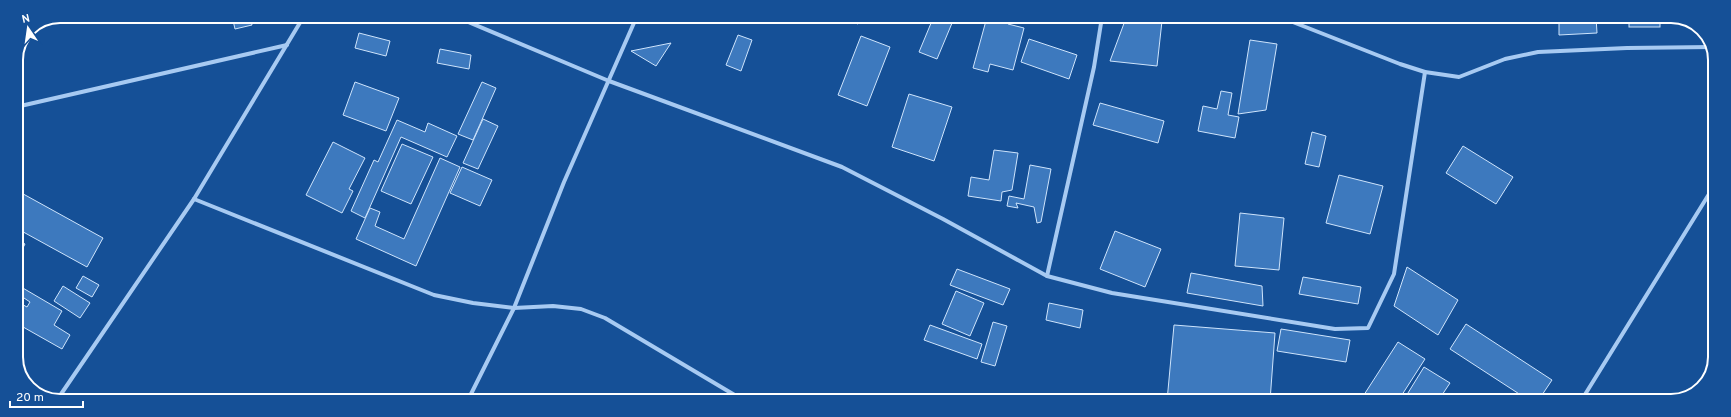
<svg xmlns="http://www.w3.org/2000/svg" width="1731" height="417" viewBox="0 0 1731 417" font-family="Overpass,sans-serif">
<rect width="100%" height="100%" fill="#155097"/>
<g fill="#3d79be" stroke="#cee4fc">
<path d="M232,16H250L252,25L235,29Z"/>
<path d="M838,16H861L858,24Z"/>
<path d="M934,16H955L937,59L919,52Z"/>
<path d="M987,17H1010L1008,24L1024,28L1013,70L990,64L988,72L973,68Z"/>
<path d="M1559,17H1596L1597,33L1559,35Z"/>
<rect x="1629" y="17" width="31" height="10"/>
<path d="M1126,18L1162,21L1157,66L1110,61Z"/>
<path d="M359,33L390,41L386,56L355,48Z"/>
<path d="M738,35L752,40L741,71L726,65Z"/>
<path d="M861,36L890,47L867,106L838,95Z"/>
<path d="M1029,39L1077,55L1069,79L1021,62Z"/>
<path d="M1250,40L1277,44L1266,110L1238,114Z"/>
<path d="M671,43L656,66L631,51Z"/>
<path d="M440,49L471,55L469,69L437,63Z"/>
<path d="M355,82L399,98L386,131L343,115Z"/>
<path d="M482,82L496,88L473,140L458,134Z"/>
<path d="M1221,91L1232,93L1228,115L1239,117L1235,138L1198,131L1203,106L1217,109Z"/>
<path d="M909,94L952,107L934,161L892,147Z"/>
<path d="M1100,103L1164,121L1158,143L1093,125Z"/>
<path d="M483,119L498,126L478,169L463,163Z"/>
<path d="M397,120L425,132L428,123L457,136L447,157L401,137L365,218L351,211L374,160L378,162Z"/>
<path d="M1312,132L1326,136L1319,167L1305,164Z"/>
<path d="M333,142L365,158L349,189L353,191L342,213L306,195Z"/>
<path d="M402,144L433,157L411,204L381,191Z"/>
<path d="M1463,146L1513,177L1496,204L1446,173Z"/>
<path d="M994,150L1018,153L1012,190L1002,192L1001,201L968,196L971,177L989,180Z"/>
<path d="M440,158L460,167L416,266L356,239L370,208L380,212L375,226L404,239Z"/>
<path d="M1030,165L1051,169L1041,222L1037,223L1034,207L1016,203L1018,208L1007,206L1009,196L1024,199Z"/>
<path d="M462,167L492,180L480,206L450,193Z"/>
<path d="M1339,175L1383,186L1370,234L1326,223Z"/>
<path d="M16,190L103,238L87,267L16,228Z"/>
<path d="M1240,213L1284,218L1279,270L1235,266Z"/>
<path d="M1115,231L1161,249L1145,287L1100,269Z"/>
<path d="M16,239L25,244L16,261Z"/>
<path d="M1407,267L1458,300L1438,335L1394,306Z"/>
<path d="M957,269L1010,289L1003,305L950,285Z"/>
<path d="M1191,273L1262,286L1263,306L1187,293Z"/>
<path d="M83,276L99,285L92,297L76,288Z"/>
<path d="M1303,277L1361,287L1358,304L1299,294Z"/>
<path d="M16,284L62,311L54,325L70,335L62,349L16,323V301L27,307L30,302L18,294L16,298Z"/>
<path d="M63,286L90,303L80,318L54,301Z"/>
<path d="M956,291L984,303L970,336L942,324Z"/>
<path d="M1049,303L1083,310L1080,328L1046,320Z"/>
<path d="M993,322L1007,326L995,366L981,362Z"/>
<path d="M1466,324L1552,380L1538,401H1530L1450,349Z"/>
<path d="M930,325L982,344L977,359L924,340Z"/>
<path d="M1174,325L1275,333L1270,401H1167Z"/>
<path d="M1281,329L1350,340L1346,362L1277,351Z"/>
<path d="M1398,342L1425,359L1398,401H1360Z"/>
<path d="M1424,367L1450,383L1438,401H1403Z"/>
</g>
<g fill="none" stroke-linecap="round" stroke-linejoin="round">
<g stroke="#a7caf2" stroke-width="4">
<path d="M454,16L609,81L842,167L943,219L1047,276L1112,293L1335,329L1368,328L1394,274L1425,72"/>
<path d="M1280,17L1400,64L1425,72L1459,77L1505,59L1538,52L1627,48L1711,47"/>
<path d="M16,107L287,45"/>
<path d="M194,199L434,295L473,303L514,308L553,306L581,309L605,318L743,400"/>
<path d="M1047,276L1094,67L1102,17"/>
<path d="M57,400L194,199L304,16"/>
<path d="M468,400L514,308L564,182L637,16"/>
<path d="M1581,401L1714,186"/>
</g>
</g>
<path d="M0 0H1731V417H0ZM60 23H1671A37 37 0 0 1 1708 60V357A37 37 0 0 1 1671 394H60A37 37 0 0 1 23 357V60A37 37 0 0 1 60 23Z" fill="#155097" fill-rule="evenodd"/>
<path fill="none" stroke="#fff" stroke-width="2" d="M60 23H1671A37 37 0 0 1 1708 60V357A37 37 0 0 1 1671 394H60A37 37 0 0 1 23 357V60A37 37 0 0 1 60 23Z"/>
<g transform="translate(28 28) rotate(347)" stroke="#155097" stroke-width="3" paint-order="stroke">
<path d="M0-3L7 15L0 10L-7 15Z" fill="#ffffff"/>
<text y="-6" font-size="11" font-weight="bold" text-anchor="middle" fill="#ffffff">N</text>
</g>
<path d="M10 401v6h73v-6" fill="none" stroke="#ffffff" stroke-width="2"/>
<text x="16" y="401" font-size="12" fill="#ffffff" stroke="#155097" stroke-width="3" paint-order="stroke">20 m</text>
</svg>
